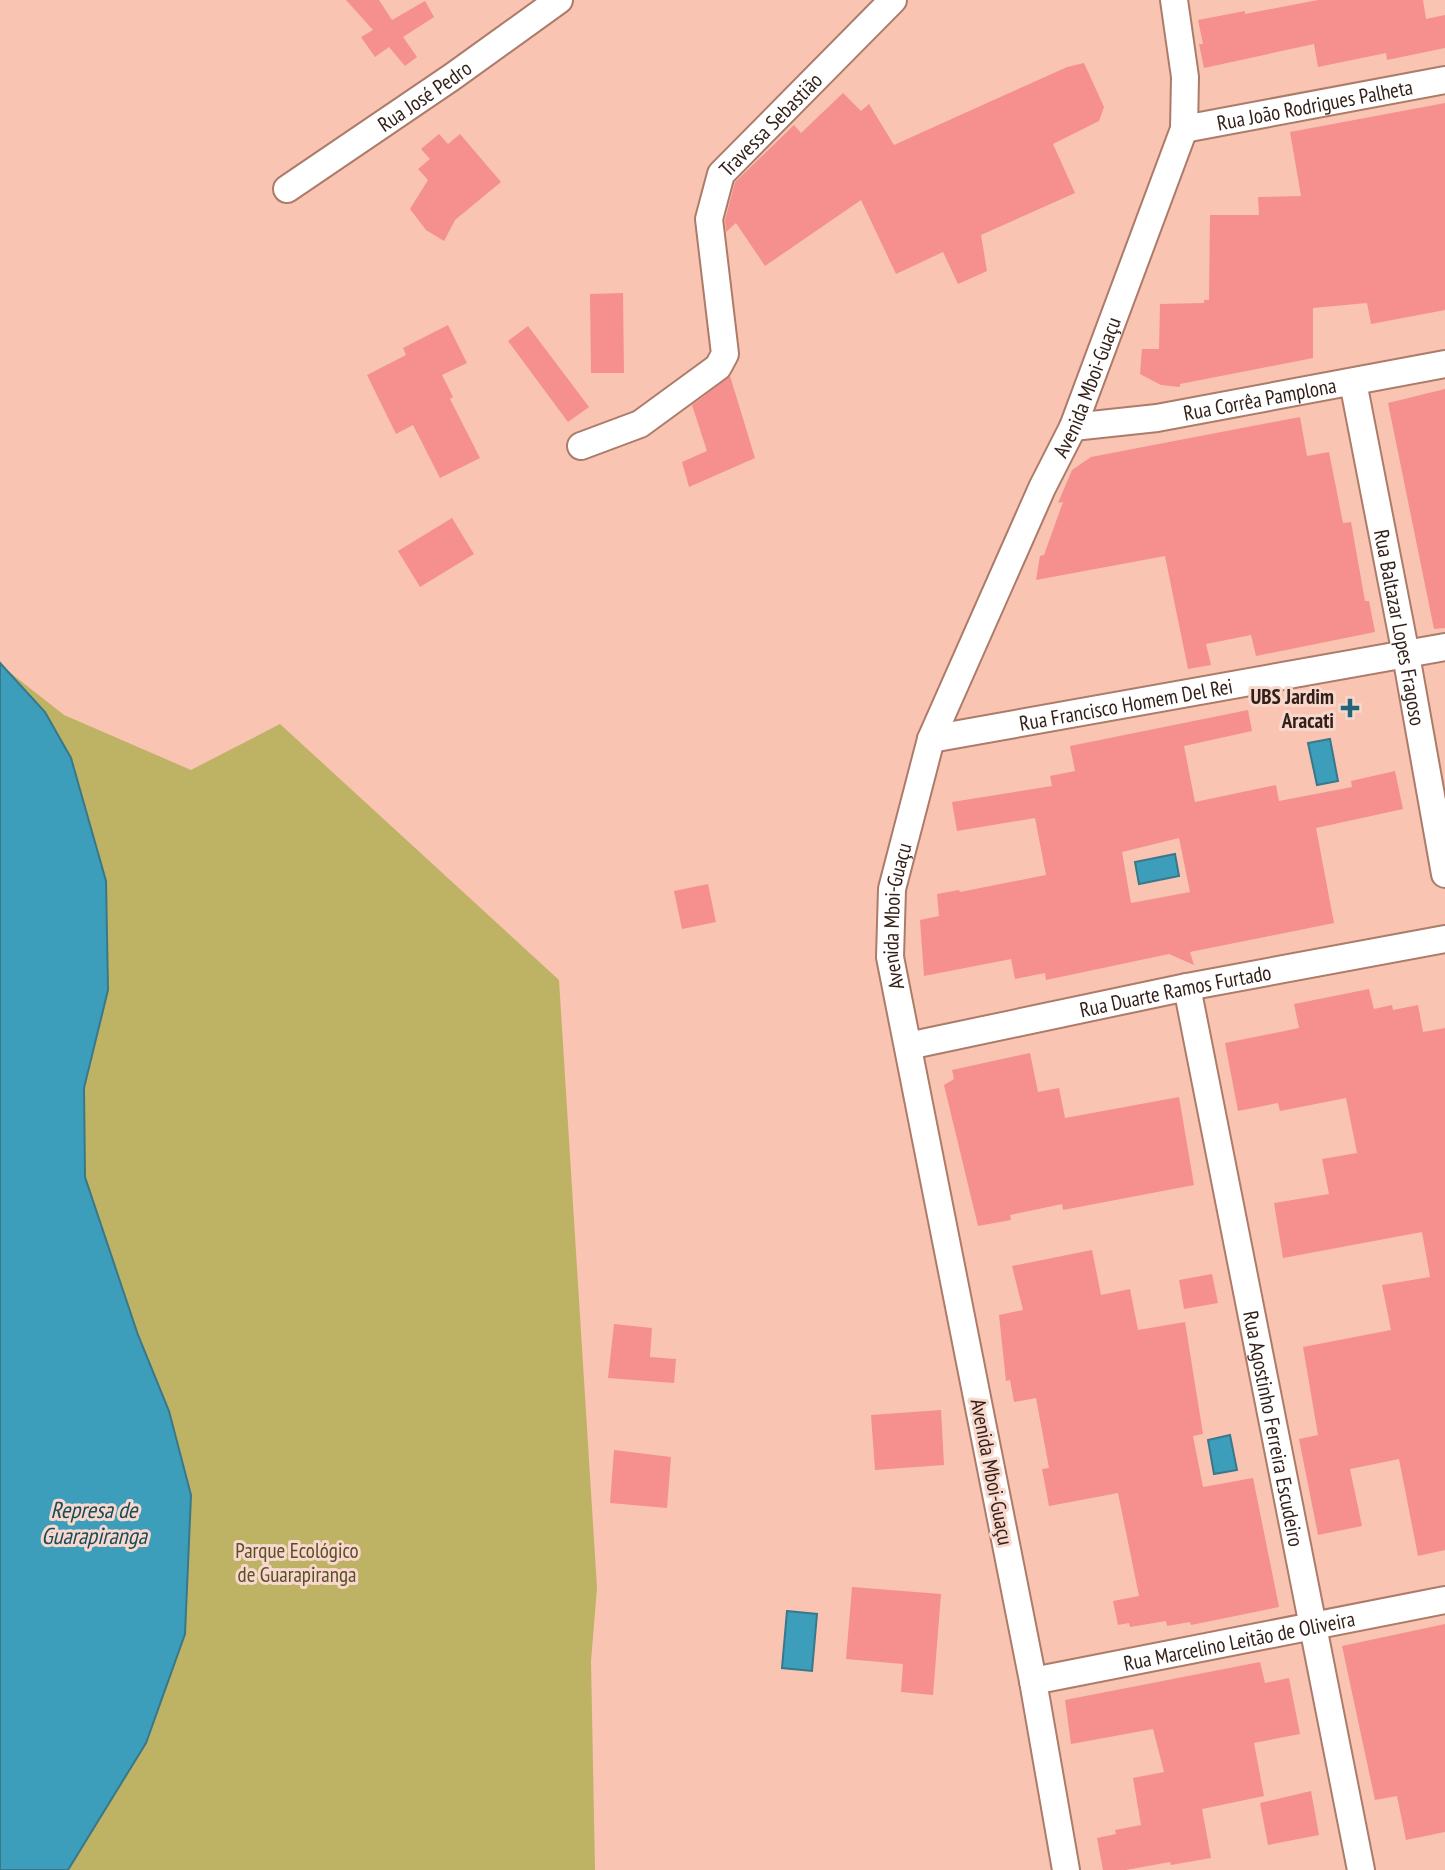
<svg xmlns="http://www.w3.org/2000/svg" width="1445" height="1870" viewBox="0 0 1445 1870" font-family="'PT Sans Narrow',sans-serif">
<rect width="100%" height="100%" fill="#f9c4b1"/>
<path fill="#beb265" d="M0,661L3,667L64,715L191,770L280,724L559,980L597,1588L591,1661L595,1870H0Z"/>
<g fill="#3c9ebb" stroke="#39788a" stroke-width="2">
<path d="M0,663L45,712L71,758L106,881L108,990L84,1088L85,1177L138,1335L169,1411L191,1495L185,1634L146,1743L68,1870H0Z"/>
<path d="M1330,739L1338,781L1317,785L1308,743Z"/>
<path d="M1175,854L1179,876L1139,884L1135,862Z"/>
<path d="M1230,1435L1237,1470L1214,1474L1208,1440Z"/>
<path d="M787,1611L817,1614L812,1671L782,1668Z"/>
</g>
<g fill="#f5908f" fill-rule="evenodd">
<path d="M346,0H379L392,20L425,1L434,17L403,37L417,57L405,66L389,47L375,57L361,37L373,30Z"/>
<path d="M1318,0H1423L1426,19L1445,15V48L1387,60L1386,53L1318,67L1314,44L1204,68L1199,44H1203L1198,20L1245,11V14Z"/>
<path d="M1084,63L1104,107L1099,121L1053,144L1075,193L981,235L987,271L958,284L943,252L896,274L861,200L765,266L736,223L726,232L725,220L735,182L794,125L801,133L843,93L861,111L869,104L894,145L1067,67Z"/>
<path d="M1445,103V310L1371,324L1367,303L1313,308V358L1180,384V387L1161,385L1140,374L1142,349H1159L1160,304L1204,303V300H1209L1210,215H1259L1258,197L1301,196L1290,132Z"/>
<path d="M439,134L448,144L460,134L501,182L455,220L444,241L426,230L410,209L428,180L418,169L430,159L421,149Z"/>
<path d="M623,293L624,373H591L590,294Z"/>
<path d="M448,325L467,363L442,375L453,397L450,399L480,458L440,478L413,425L396,434L367,375L406,355L403,348Z"/>
<path d="M528,326L589,407L568,422L508,341Z"/>
<path d="M730,376L755,458L689,487L682,462L707,451L692,405Z"/>
<path d="M1445,389V628L1434,629L1388,403Z"/>
<path d="M1300,417L1307,456L1329,452L1343,523L1351,522L1365,601H1369L1375,632L1256,656L1251,635L1206,644L1211,665L1188,669L1165,556L1036,580L1040,556L1044,555L1063,502L1058,503L1072,470L1091,457Z"/>
<path d="M452,518L474,554L420,587L398,551Z"/>
<path d="M1248,710L1252,731L1184,746L1195,802L1276,785L1279,801L1352,787L1351,781L1395,771L1403,809L1316,828L1334,923L1190,952L1194,965L1169,954L1046,980L1045,973L1015,979L1011,959L924,976L920,920L939,916L937,894L959,890L960,892L1046,875L1035,818L957,831L952,802L1052,786L1050,776L1075,771L1070,746ZM1179,838L1190,892L1131,903L1122,852Z"/>
<path d="M708,884L716,922L682,929L674,891Z"/>
<path d="M1369,989L1374,1009L1392,1005L1393,1010L1418,1005L1423,1032L1445,1028V1550L1418,1556L1399,1459L1350,1469L1362,1526L1318,1535L1299,1439L1318,1435L1303,1347L1391,1330L1382,1285L1430,1277L1422,1232L1283,1258L1274,1203L1329,1194L1322,1159L1357,1153L1346,1098L1280,1111L1278,1103L1238,1111L1225,1043L1299,1028L1294,1004Z"/>
<path d="M1030,1053L1038,1092L1059,1088L1065,1118L1179,1097L1194,1185L1063,1210L1062,1204L1010,1215L1011,1220L978,1226L944,1085L954,1079L952,1070Z"/>
<path d="M1092,1250L1101,1295L1130,1289L1138,1330L1185,1322L1203,1434L1193,1436L1203,1487L1253,1478L1279,1607L1191,1625L1190,1622L1167,1626L1166,1621L1130,1627L1129,1623L1118,1625L1113,1601L1139,1596L1118,1493L1049,1506L1042,1469L1049,1468L1036,1398L1014,1402L1010,1380L1006,1381L999,1315L1023,1310L1012,1266Z"/>
<path d="M1212,1274L1218,1303L1184,1309L1179,1280Z"/>
<path d="M614,1324L652,1328L650,1357L676,1359L674,1383L608,1378Z"/>
<path d="M941,1410L944,1465L875,1470L871,1415Z"/>
<path d="M614,1450L671,1457L667,1508L610,1503Z"/>
<path d="M852,1587L941,1594L933,1695L901,1692L903,1664L846,1659Z"/>
<path d="M1445,1624V1832L1406,1840L1397,1796L1375,1800L1342,1646Z"/>
<path d="M1260,1662L1265,1683L1289,1678L1300,1734L1254,1743L1264,1796L1202,1809L1211,1858L1171,1865L1170,1862L1126,1870H1103L1097,1838L1116,1834L1115,1830L1141,1825L1133,1778L1164,1772L1153,1729L1071,1744L1065,1700Z"/>
<path d="M1311,1791L1319,1835L1268,1845L1260,1803Z"/>
</g>
<g fill="none" stroke-linecap="round" stroke-linejoin="round">
<defs>
<g id="street">
<path id="s1" d="M1184,129L1445,80"/>
<path id="s2" d="M287,189L452,77L559,0"/>
<path id="s3" d="M1353,382L1406,655L1445,874"/>
<path id="s4" d="M1073,427L1157,418L1445,364"/>
<path id="s5" d="M581,446L640,424L718,367L725,354L709,219L721,174L893,0"/>
<path id="s6" d="M931,739L1445,647"/>
<path id="s7" d="M1187,987L1361,1870"/>
<path id="s8" d="M908,1046L1187,987L1445,939"/>
<path id="s9" d="M1033,1681L1445,1600"/>
<path id="s10" d="M1066,1870L1033,1681L890,957L892,889L931,739L1042,488L1073,427L1184,129L1185,77L1174,0"/>
</g>
</defs>
<use href="#street" stroke="#ac7b6a" stroke-width="30"/>
<use href="#street" stroke="#fff" stroke-width="26"/>
</g>
<path fill="#236578" stroke="#f8d7cc" stroke-width="2.5" d="M1346.5 697.5h7v7h7v7h-7v7h-7v-7h-7v-7h7z"/>
<g text-anchor="middle" dominant-baseline="central" stroke-width="6" stroke-linejoin="round" paint-order="stroke">
<g font-size="21" fill="#321f18" stroke="#f8d7cc">
<text stroke="none"><textPath href="#s2" startOffset="166">Rua José Pedro</textPath></text>
<text stroke="none"><textPath href="#s1" startOffset="133">Rua João Rodrigues Palheta</textPath></text>
<text stroke="none"><textPath href="#s5" startOffset="427">Travessa Sebastião</textPath></text>
<text stroke="none"><textPath href="#s10" startOffset="1538">Avenida Mboi-Guaçu</textPath></text>
<text stroke="none"><textPath href="#s4" startOffset="189">Rua Corrêa Pamplona</textPath></text>
<text stroke="none"><textPath href="#s3" startOffset="250">Rua Baltazar Lopes Fragoso</textPath></text>
<text stroke="none"><textPath href="#s6" startOffset="198">Rua Francisco Homem Del Rei</textPath></text>
<text stroke="none"><textPath href="#s10" startOffset="971">Avenida Mboi-Guaçu</textPath></text>
<text stroke="none"><textPath href="#s8" startOffset="273">Rua Duarte Ramos Furtado</textPath></text>
<text stroke="none"><textPath href="#s7" startOffset="450">Rua Agostinho Ferreira Escudeiro</textPath></text>
<text transform="translate(992 1472) rotate(79)">Avenida Mboi-Guaçu</text>
<text stroke="none"><textPath href="#s9" startOffset="210">Rua Marcelino Leitão de Oliveira</textPath></text>
</g>
<g font-size="21" font-weight="bold" fill="#321f18" stroke="#f8d7cc" text-anchor="end">
<text x="1334" y="696">UBS Jardim<tspan x="1334" dy="24">Aracati</tspan></text>
</g>
<g font-size="21" fill="#585127" stroke="#f8d7cc">
<text x="297" y="1550">Parque Ecológico<tspan x="297" dy="24">de Guarapiranga</tspan></text>
</g>
<g font-size="23" font-style="italic" fill="#164d5d" stroke="#f8d7cc">
<text x="94" y="1509">Represa de<tspan x="94" dy="26">Guarapiranga</tspan></text>
</g>
</g>
</svg>
